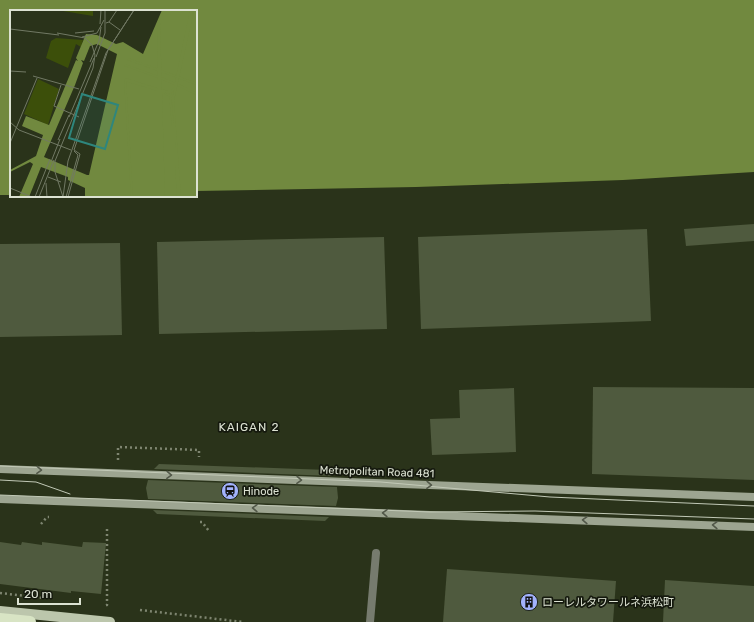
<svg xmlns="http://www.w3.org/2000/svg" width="754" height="622" viewBox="0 0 754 622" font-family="Rubik,'Noto Sans JP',sans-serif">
<rect width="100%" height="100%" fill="#2a331a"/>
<path fill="#71893f" d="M0,0H754V172L623,180L416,187L196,191V11H11V195H0Z"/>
<g fill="#4f5a3e">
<path d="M754,224V241L686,246L684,229Z"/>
<path d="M647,229L651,321L421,329L418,237Z"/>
<path d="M384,237L387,329L159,334L157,242Z"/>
<path d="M120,243L122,335L0,337V244Z"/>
<path d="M593,387L754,388V480L592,474Z"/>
<path d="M514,388L516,452L432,455L430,419L460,418L459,390Z"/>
<path d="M159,464L328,470L332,476L154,469Z"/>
<path d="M148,480L337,487L338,498L336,506L148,499L146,488Z"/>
<path d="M153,510L329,517L325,521L157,514Z"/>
<path d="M0,542L21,545L22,542L42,545V542L82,547L83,542L106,543L101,594L71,591V593L0,584Z"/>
<path d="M447,569L616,581L613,622H443Z"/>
<path d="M665,580L754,586V622H663Z"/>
</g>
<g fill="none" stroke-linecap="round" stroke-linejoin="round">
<g stroke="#7e8570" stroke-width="2.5" stroke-dasharray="2 3" stroke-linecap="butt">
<path d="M118,460V447L199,450V457"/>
<path d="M200,522H202L209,531"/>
<path d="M41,524L47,517H49"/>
<path d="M0,593L43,598"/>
<path d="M106,605H107V527"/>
<path d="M140,610L243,622"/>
</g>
<path stroke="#767b6e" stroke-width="8" d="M370,622L376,553"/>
<g stroke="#9da591" stroke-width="8">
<path d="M0,469L754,497"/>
<path d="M0,499L754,527"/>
</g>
<path stroke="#bcc6ac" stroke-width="10" d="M0,611L110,622"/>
<path stroke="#d8e4c4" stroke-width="12" d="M0,619L30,622"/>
<g stroke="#c2c9b7" stroke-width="1">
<path d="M0,466L381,482L550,497L754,506"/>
<path d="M0,480L36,482L70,494"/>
<path d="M0,495L430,512L535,511L754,519"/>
</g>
</g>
<defs><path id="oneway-chevron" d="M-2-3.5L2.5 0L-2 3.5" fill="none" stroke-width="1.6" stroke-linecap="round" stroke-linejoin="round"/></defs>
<g stroke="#525849">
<use href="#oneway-chevron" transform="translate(39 470) rotate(2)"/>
<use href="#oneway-chevron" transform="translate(169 475) rotate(2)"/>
<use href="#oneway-chevron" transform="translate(299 480) rotate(2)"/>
<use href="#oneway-chevron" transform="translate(429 485) rotate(2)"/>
<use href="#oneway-chevron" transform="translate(255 508) rotate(-178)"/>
<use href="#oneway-chevron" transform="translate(385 513) rotate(-178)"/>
<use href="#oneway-chevron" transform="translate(585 520) rotate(-178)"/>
<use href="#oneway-chevron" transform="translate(715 525) rotate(-178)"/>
</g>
<defs>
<symbol id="station-disc" viewBox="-11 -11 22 22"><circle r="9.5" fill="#a3b2fd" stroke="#15190e"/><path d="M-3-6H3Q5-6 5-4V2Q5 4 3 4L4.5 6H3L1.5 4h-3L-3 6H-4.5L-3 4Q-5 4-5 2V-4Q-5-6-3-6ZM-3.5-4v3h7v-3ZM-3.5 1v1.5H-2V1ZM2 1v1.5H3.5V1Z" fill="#111"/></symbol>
<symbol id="building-disc" viewBox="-11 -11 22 22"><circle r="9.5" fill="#a3b2fd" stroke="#15190e"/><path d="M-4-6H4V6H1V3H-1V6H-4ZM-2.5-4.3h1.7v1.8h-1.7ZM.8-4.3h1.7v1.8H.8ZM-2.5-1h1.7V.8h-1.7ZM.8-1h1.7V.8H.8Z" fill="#111"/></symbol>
</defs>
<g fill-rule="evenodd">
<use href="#station-disc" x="220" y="481" width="20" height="20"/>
<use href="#building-disc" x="519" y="592" width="20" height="20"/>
</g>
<g text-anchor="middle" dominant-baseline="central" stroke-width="3.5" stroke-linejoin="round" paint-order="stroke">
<g font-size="11" fill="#dce2d2" stroke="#15190e">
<text transform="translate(377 472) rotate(2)">Metropolitan Road 481</text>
</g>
<g font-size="11" fill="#dce2d2" stroke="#15190e" text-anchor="start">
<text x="243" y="491">Hinode</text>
<text x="542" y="602">ローレルタワールネ浜松町</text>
</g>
<g font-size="12" letter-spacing="1" fill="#dce2d2" stroke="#15190e">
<text x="249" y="427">KAIGAN 2</text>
</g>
</g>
<g transform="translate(10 10)">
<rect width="187" height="187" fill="#2a331a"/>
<path d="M47,0H83V6ZM46,28L73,30L71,37L66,34L58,58L36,48L41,31ZM28,69L49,79L38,115L14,104Z" fill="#3c4f0a"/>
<path d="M152,0H187V187H75V178L58,170V167L31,157L19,187H9L23,154L20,152L0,162V160L26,146L33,125L12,116L16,106L39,115L66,50L68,51L66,48L76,24L87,25L106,34L113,32L133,44ZM87,34L107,44L79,165H77L34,147L65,75L73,53L71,50L74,51L80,36Z" fill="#71893f" fill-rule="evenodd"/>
<path fill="none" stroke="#71893f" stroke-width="2" d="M149,12L154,187M149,12V187M149,13L152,187M148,15L151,187M118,49L148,60M115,55L148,67M151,61L187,74M151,68L165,74M115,69L147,79M115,70L148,80M115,70L122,187M168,75L187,84M152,80L160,83L163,89M151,81L160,86L163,117M156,82H161L165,77L181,0M164,116V187M165,138L168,187M170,187L163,90L183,0"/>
<path fill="none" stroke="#717964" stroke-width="1" d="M99,12L107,0M96,13L99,12L110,20M90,14L91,0M0,19L49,25M47,23L75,28L82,35L85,45L83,58L45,151V162L53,187M65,23L84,21M72,27L87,23L94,10M86,47L95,23V0M80,52L89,31L91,17M0,61L16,62M23,66L69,79M51,75L44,96L69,107M59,107L84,48M0,112L9,120L61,140M48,130L59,105M0,133L27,68M64,140L98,40L124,0M41,152L50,129M38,167L51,172M36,173L37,187M0,178L22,187M25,187L40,149M29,187L44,150M53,187L58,151L96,43L124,0M56,187L68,145L64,141M58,187L70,144L64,140"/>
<path fill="#2e867d" fill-opacity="0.15" stroke="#2e867d" stroke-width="2" d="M72,84L108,95L95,139L59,128Z"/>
<rect width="187" height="187" fill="none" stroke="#dce2d2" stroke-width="2"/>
</g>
<path d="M18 598v6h62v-6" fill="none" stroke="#dce2d2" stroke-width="2"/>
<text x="24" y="598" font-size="12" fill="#dce2d2" stroke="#15190e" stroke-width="3" paint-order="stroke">20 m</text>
</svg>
